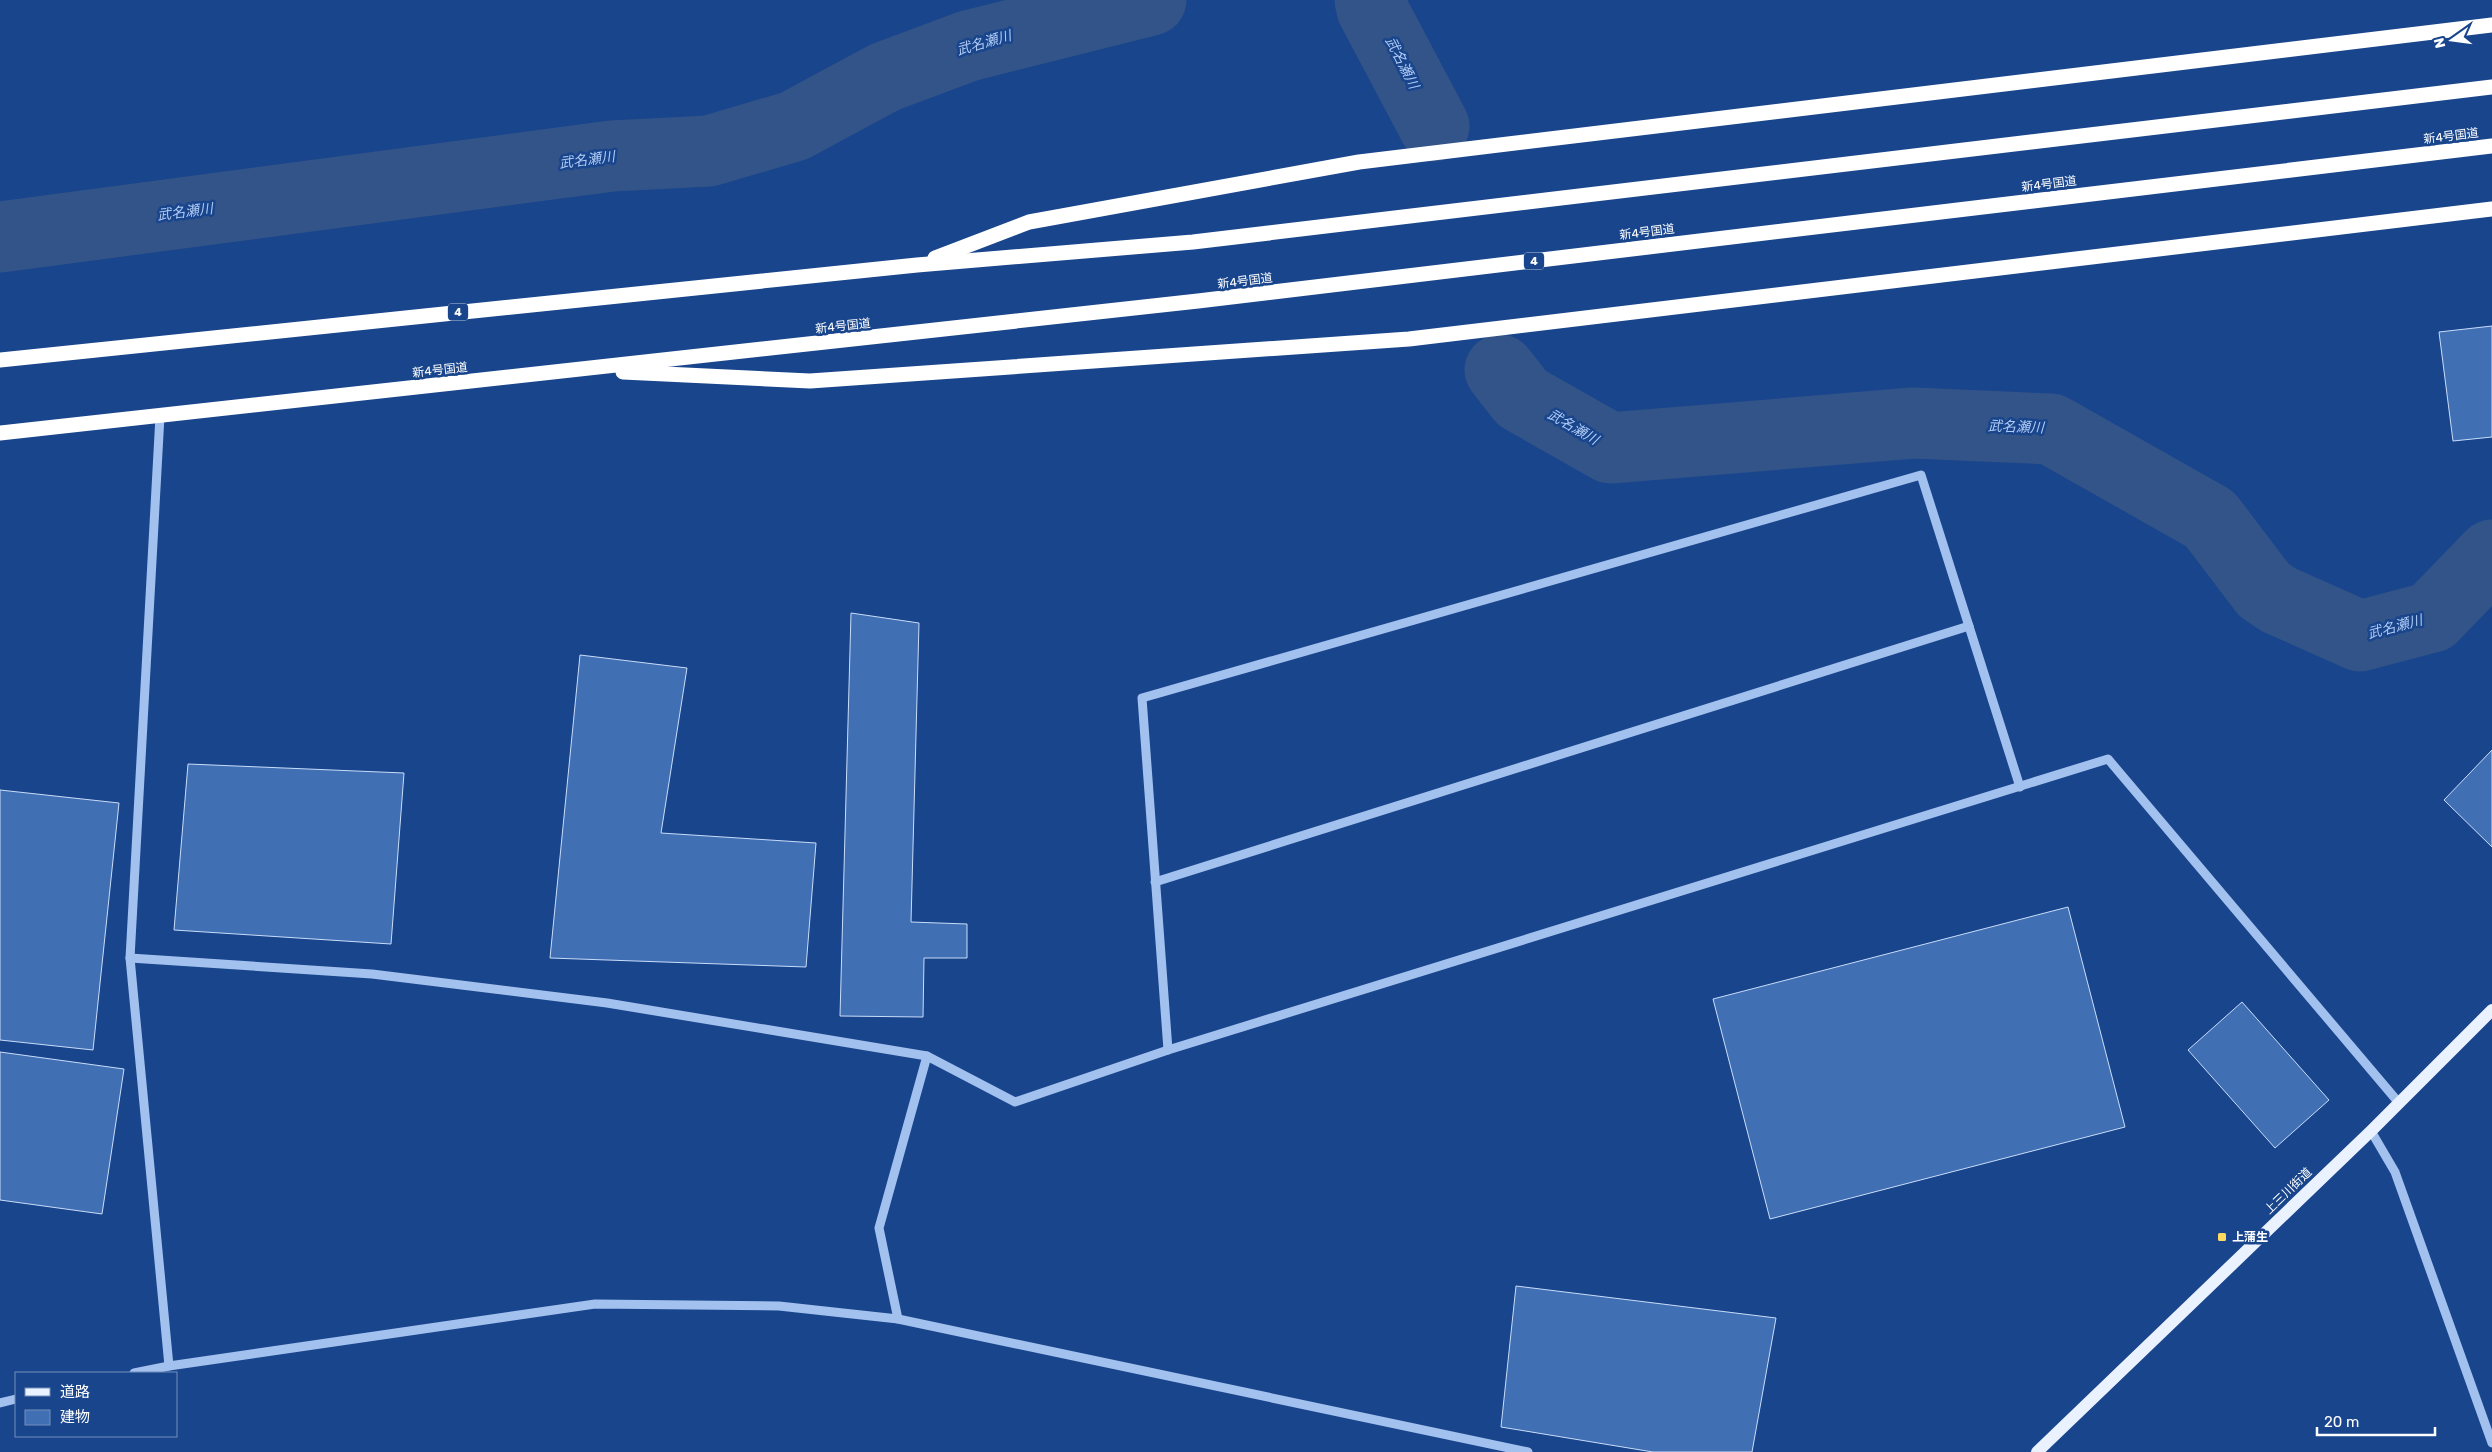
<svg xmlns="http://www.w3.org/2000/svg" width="2492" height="1452" viewBox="0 0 2492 1452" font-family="Rubik,'Noto Sans JP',sans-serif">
<rect width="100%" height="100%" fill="#19458c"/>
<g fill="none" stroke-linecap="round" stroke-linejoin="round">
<g stroke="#335488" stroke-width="71">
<path d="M1370,0L1372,9L1434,126"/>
<path d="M0,237L612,156L709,151L794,126L885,77L968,46L1151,0"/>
<path d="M1500,370L1522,398L1610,448L1914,423L2051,429L2210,519L2264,590L2279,600L2360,636L2432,617L2492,555"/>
</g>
</g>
<g fill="#416fb4" stroke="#c9ddfa">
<path d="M2492,326V437L2453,441L2439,332Z"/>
<path d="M851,613L919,623L911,922L967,924V958H924L923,1017L840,1016Z"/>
<path d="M580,655L687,668L661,833L816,843L806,967L550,958Z"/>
<path d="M2492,750V847L2444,800Z"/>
<path d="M188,764L404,773L391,944L174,930Z"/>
<path d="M0,790L119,803L93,1050L0,1040Z"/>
<path d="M2068,907L2125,1127L1770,1219L1713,999Z"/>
<path d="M2242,1002L2329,1100L2275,1148L2188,1050Z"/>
<path d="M0,1052L124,1069L102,1214L0,1200Z"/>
<path d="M1516,1286L1776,1318L1752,1452H1653L1501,1427Z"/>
</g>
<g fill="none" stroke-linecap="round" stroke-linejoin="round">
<g stroke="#a3c1ee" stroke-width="9">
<path d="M160,416L130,958L169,1366"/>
<path d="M1155,882L1969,626"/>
<path d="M130,958L372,974L607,1003L927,1056L1015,1102L1168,1050L2108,759L2399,1103"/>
<path d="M1168,1050L1142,698L1921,475L2020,787"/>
<path d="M2371,1131L2395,1172L2492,1443"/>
<path d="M898,1319L879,1228L927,1056"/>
<path d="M134,1373L169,1366L595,1304L779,1306L898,1319L1528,1452"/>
<path d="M0,1403L16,1399"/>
</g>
<path stroke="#eaf1ff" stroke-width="12" d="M2037,1452L2371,1131L2492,1010"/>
<g stroke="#fff" stroke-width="15">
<path d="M935,258L1029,222L1359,162L2492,25"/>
<path d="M0,360L917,265L1193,242L2492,87"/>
<path d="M623,372L810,381L1409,339L2492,209"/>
<path d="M0,433L1198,301L2492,146"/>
</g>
</g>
<rect fill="#ffda60" stroke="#19458c" stroke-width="2" x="2217" y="1232" width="10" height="10" rx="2.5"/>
<g text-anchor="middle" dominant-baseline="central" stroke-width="5" stroke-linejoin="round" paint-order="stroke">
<g fill="#19458c" stroke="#bac7dc" stroke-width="1">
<rect x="1524" y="252.5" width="20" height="17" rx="4"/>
<rect x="448" y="303.5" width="20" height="17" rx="4"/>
</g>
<g font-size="11" font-weight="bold" fill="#fff">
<text x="1534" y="261">4</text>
<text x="458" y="312">4</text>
</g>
<g font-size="12" fill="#fff" stroke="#19458c">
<text transform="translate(2451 136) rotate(-7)">新4号国道</text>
<text transform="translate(2049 184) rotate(-7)">新4号国道</text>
<text transform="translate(1647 232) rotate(-7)">新4号国道</text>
<text transform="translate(1245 281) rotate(-7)">新4号国道</text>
<text transform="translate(843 326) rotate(-6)">新4号国道</text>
<text transform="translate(440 370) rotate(-6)">新4号国道</text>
<text transform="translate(2288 1191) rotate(-44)">上三川街道</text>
</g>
<g font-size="12" font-weight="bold" fill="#fff" stroke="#19458c" text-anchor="start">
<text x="2232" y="1237">上蒲生</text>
</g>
<g font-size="14" font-style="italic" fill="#afcbf5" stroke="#19458c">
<text transform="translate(984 43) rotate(-16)">武名瀬川</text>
<text transform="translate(1402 63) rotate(63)">武名瀬川</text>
<text transform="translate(587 160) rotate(-7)">武名瀬川</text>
<text transform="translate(185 212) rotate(-7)">武名瀬川</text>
<text transform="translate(1573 427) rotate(30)">武名瀬川</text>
<text transform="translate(2016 427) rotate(2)">武名瀬川</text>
<text transform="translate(2395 627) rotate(-15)">武名瀬川</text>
</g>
</g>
<rect x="15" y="1372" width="162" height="65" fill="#19458c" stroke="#758fba"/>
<rect x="25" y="1388" width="25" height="8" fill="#eaf1ff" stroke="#758fba"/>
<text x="60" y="1397" font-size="15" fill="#ffffff">道路</text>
<rect x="25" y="1410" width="25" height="15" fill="#416fb4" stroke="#758fba"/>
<text x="60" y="1422" font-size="15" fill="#ffffff">建物</text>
<g transform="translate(2452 40) rotate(256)" stroke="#19458c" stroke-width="4" paint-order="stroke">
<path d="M0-4L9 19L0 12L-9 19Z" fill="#ffffff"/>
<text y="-8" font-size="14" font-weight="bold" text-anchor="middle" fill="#ffffff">N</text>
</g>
<path d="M2317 1427v8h118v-8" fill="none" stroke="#ffffff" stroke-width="2.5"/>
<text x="2324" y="1427" font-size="15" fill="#ffffff" stroke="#19458c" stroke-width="4" paint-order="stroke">20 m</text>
</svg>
